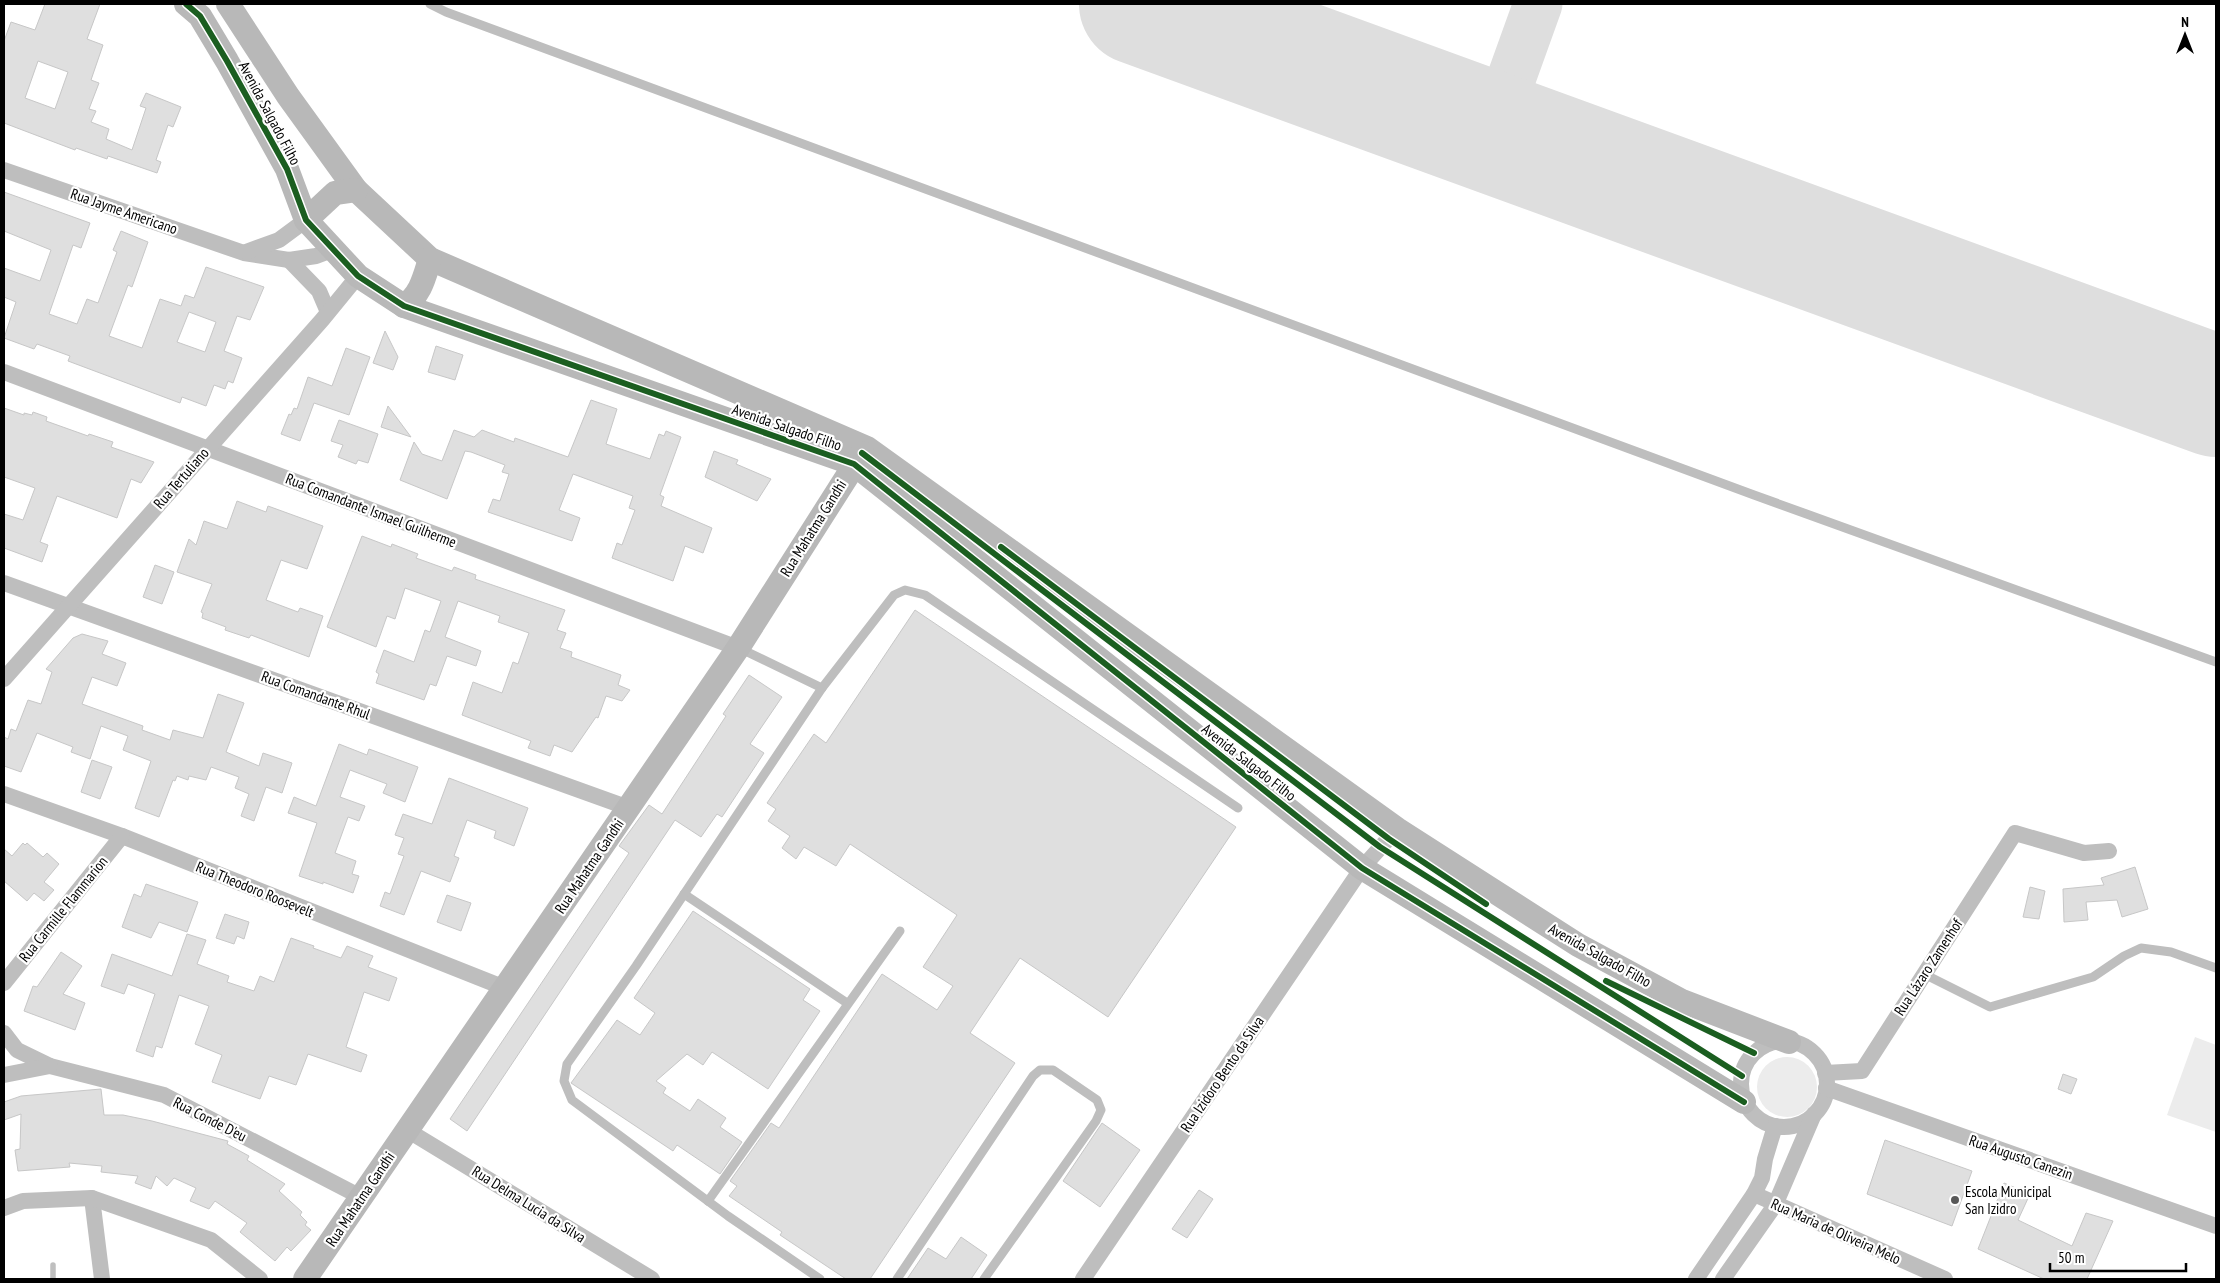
<svg xmlns="http://www.w3.org/2000/svg" width="2220" height="1283" viewBox="0 0 2220 1283" font-family="'PT Sans Narrow',sans-serif">
<rect width="100%" height="100%" fill="#fff"/>
<g fill="#ececec">
<path d="M2195,1037L2216,1045V1132L2167,1115Z"/>
<circle cx="1787" cy="1087" r="30"/>
</g>
<g fill="none" stroke-linecap="round" stroke-linejoin="round">
<path stroke="#bfbfbf" stroke-width="5.5" d="M53,1279V1265"/>
<path stroke="#dedede" stroke-width="49" d="M1492,132L1538,4"/>
<path stroke="#dedede" stroke-width="122" d="M1140,4L2216,396"/>
</g>
<g fill="#dfdfdf" stroke="#c7c7c7" fill-rule="evenodd">
<path d="M45,4H100L87,39L103,45L91,80L99,83L89,109L96,111L91,122L109,129L106,139L132,150L146,108L140,106L146,93L181,107L173,127L168,125L156,160L161,162L157,173L108,156L107,159L76,148L75,150L4,123V41L11,22L35,30ZM38,61L68,72L55,109L25,98Z"/>
<path d="M4,192L90,223L81,248L73,245L49,314L77,324L87,299L98,303L117,252L113,250L121,231L148,242L132,287L128,285L109,336L142,348L160,299L181,306L185,295L194,298L206,267L264,287L250,320L237,316L224,351L242,358L233,383L228,381L225,389L214,385L206,406L182,397L180,403L68,361L70,356L37,344L34,349L4,338L16,302L4,297V268L40,281L51,250L4,231ZM189,312L216,322L205,352L177,342Z"/>
<path d="M385,331L398,357L393,370L373,363Z"/>
<path d="M436,346L463,355L455,380L428,372Z"/>
<path d="M346,348L370,357L349,415L314,403L300,441L281,434L289,414L291,415L294,408L297,409L308,377L332,386Z"/>
<path d="M591,400L617,409L606,444L650,459L659,434L664,436L666,431L681,437L660,495L664,497L661,506L712,528L703,553L685,546L673,581L612,558L617,543L622,545L635,510L629,508L633,496L573,474L559,510L580,518L572,541L488,512L493,499L500,501L509,474L502,472L505,465L471,452L465,451L447,499L400,480L414,442L422,454L442,461L454,430L474,437L482,430L514,442L515,438L568,457Z"/>
<path d="M388,406L411,437L381,427Z"/>
<path d="M4,408L24,415V413L32,415L33,412L47,417L46,421L88,436L89,434L113,442L111,447L154,462L141,483L131,479L117,518L57,496L40,542L48,545L42,562L4,548V514L23,520L35,488L4,477Z"/>
<path d="M339,420L378,434L368,463L358,460L356,464L338,457L343,445L331,441Z"/>
<path d="M714,451L738,460L736,464L771,479L757,501L705,477Z"/>
<path d="M237,501L266,512L268,506L323,526L307,569L281,560L266,600L298,612L300,608L323,616L309,657L251,635L249,638L225,630L226,627L202,618L203,613L201,612L212,584L177,572L189,539L196,545L204,521L227,529Z"/>
<path d="M362,536L391,547L392,544L418,554L416,558L452,571L454,567L476,575L475,579L565,610L557,630L566,633L560,648L572,652L571,657L621,675L618,685L630,690L622,701L606,696L598,718L596,717L572,752L554,745L550,756L528,748L531,741L462,715L473,682L502,693L513,662L518,664L529,633L498,622L500,616L458,601L445,637L481,651L476,666L447,656L436,686L430,684L424,700L376,683L379,674L376,672L384,650L414,662L425,630L430,632L441,601L405,588L395,619L387,616L376,647L327,627Z"/>
<path d="M155,565L174,572L162,604L143,597Z"/>
<path d="M915,610L1236,827L1108,1017L1020,958L970,1033L1015,1063L870,1279H846L780,1235L782,1232L729,1196L737,1186L730,1181L771,1123L779,1128L882,974L937,1010L953,986L923,967L957,915L850,844L836,866L804,847L796,859L782,848L790,836L768,821L776,809L767,803L814,734L826,743Z"/>
<path d="M82,634L108,641L102,654L126,663L117,686L92,677L82,704L143,726L142,730L170,740L173,730L203,738L218,694L244,703L226,752L259,766L263,753L292,763L282,793L266,787L254,821L241,816L249,794L235,788L239,777L211,767L206,780L189,776L188,780L177,776L175,781L173,780L159,817L135,808L151,761L123,750L128,736L101,726L90,759L71,752L73,747L37,733L21,772L4,766V737L8,739L11,729L16,731L28,700L41,704L52,672L46,669L73,638Z"/>
<path d="M749,675L782,697L750,744L764,753L722,817L717,814L701,837L675,820L467,1131L450,1119L629,853L619,846L649,805L662,814L726,716L723,714Z"/>
<path d="M339,744L367,755L369,749L418,767L405,802L383,793L387,784L350,770L340,797L365,806L359,821L348,817L335,853L356,861L352,874L359,876L353,893L323,882V884L299,876L317,823L288,813L294,797L316,806Z"/>
<path d="M92,760L112,767L100,799L81,792Z"/>
<path d="M449,778L528,808L514,846L494,838L496,831L467,820L454,856L459,858L450,882L421,871L404,915L380,906L385,892L390,894L404,856L398,854L404,838L395,835L403,814L432,824Z"/>
<path d="M23,843L25,845L27,843L43,857L47,853L59,864L44,882L54,890L44,901L34,893L27,901L4,881V849L12,856Z"/>
<path d="M2135,867L2148,909L2122,917L2117,900L2086,902L2088,920L2064,922L2063,889L2104,885L2101,878Z"/>
<path d="M146,884L198,902L187,932L159,922L151,938L122,927L134,894L141,897Z"/>
<path d="M2030,887L2045,891L2039,919L2023,917Z"/>
<path d="M447,895L471,903L461,931L437,922Z"/>
<path d="M693,911L810,989L803,1000L820,1011L768,1089L712,1052L703,1065L687,1054L656,1081L666,1088L663,1093L690,1111L698,1099L726,1118L720,1127L742,1142L720,1174L677,1145L673,1151L571,1083L617,1020L640,1035L655,1013L634,998Z"/>
<path d="M225,914L249,922L244,939L237,936L234,944L216,938Z"/>
<path d="M187,934L206,940L197,964L229,976L227,982L254,991L260,976L274,982L291,938L314,946L313,948L341,958L347,946L373,956L368,967L397,978L389,1001L364,992L346,1047L367,1055L361,1072L308,1054L296,1085L269,1076L260,1099L212,1082L222,1055L195,1044L209,1006L179,995L162,1048L156,1046L153,1057L136,1051L155,994L128,984L124,994L101,986L112,954L172,976Z"/>
<path d="M61,952L82,966L63,994L85,1003L75,1030L24,1011L33,986L37,987Z"/>
<path d="M2063,1074L2077,1079L2071,1094L2058,1089Z"/>
<path d="M101,1089L104,1115H123L152,1121L228,1141L227,1144L249,1156L247,1160L285,1184L279,1191L302,1212L300,1215L307,1222L305,1225L311,1230L291,1251L287,1247L275,1261L240,1232L247,1223L215,1201L209,1209L190,1201L196,1188L174,1178L167,1186L156,1176L151,1189L135,1183L138,1176L101,1172L102,1166L69,1163L70,1167L18,1171L15,1150L20,1149L21,1114L4,1120V1102L21,1096Z"/>
<path d="M1102,1123L1140,1150L1100,1207L1063,1181Z"/>
<path d="M1885,1140L1972,1171L1952,1226L1867,1194Z"/>
<path d="M2004,1183L2030,1194L2018,1220L2072,1246L2086,1213L2113,1221L2087,1279H2044L1978,1249Z"/>
<path d="M1199,1190L1213,1199L1187,1238L1172,1229Z"/>
<path d="M961,1237L987,1255L971,1279H907L928,1248L946,1259Z"/>
</g>
<g fill="none" stroke-linecap="round" stroke-linejoin="round">
<g stroke="#bebebe" stroke-width="9">
<path d="M430,4L446,12L1754,495L2216,662"/>
<path d="M739,648L822,688"/>
<path d="M684,894L847,1003"/>
<path d="M1924,974L1990,1007L2093,977L2124,956L2141,948L2171,952L2216,968"/>
<path d="M708,1201L900,931"/>
<path d="M820,1279L728,1216L572,1100L564,1081L567,1064L636,966L822,688L894,595L905,590L925,595L1238,808"/>
<path d="M897,1279L1033,1076L1040,1070H1053L1097,1100L1101,1110L1096,1121L984,1279"/>
</g>
<g stroke="#bebebe" stroke-width="16">
<path d="M4,170L244,253L289,260L316,256L332,250"/>
<path d="M246,252L279,240L306,220"/>
<path d="M289,260L319,291L328,312"/>
<path d="M4,372L738,648"/>
<path d="M4,583L629,808"/>
<path d="M4,679L322,320L358,276"/>
<path d="M4,794L122,836L505,988"/>
<path d="M4,983L122,836"/>
<path d="M4,1033L17,1050L50,1066L164,1095L361,1197"/>
<circle cx="1784" cy="1084" r="43"/>
<path d="M1825,1073L1862,1071L2015,833L2084,853L2109,851"/>
<path d="M4,1075L50,1066"/>
<path d="M1826,1088L2216,1226"/>
<path d="M407,1130L652,1279"/>
<path d="M1754,1194L1945,1279"/>
<path d="M92,1198L102,1279"/>
<path d="M4,1208L23,1201L92,1198L211,1240L260,1279"/>
<path d="M1083,1279L1362,868L1397,829"/>
<path d="M1696,1279L1754,1194L1762,1178L1765,1159L1775,1126"/>
<path d="M1723,1279L1775,1205L1814,1114"/>
</g>
<g stroke="#b8b8b8" stroke-width="24">
<path d="M186,4L200,16L227,61L287,169L306,220L358,276L404,306L854,464L1362,868L1744,1102"/>
<path d="M228,4L288,96L356,190L430,259L867,448L1397,829L1578,945L1682,1001L1789,1042"/>
<path d="M306,220L335,193L356,190"/>
<path d="M404,306C421,294 424,278 430,259"/>
<path d="M305,1279L738,648L862,453"/>
</g>
<defs>
<g id="cycleway">
<path d="M186,4L200,16L227,61L287,169L306,220L358,276L404,306L854,464L1362,868L1744,1102"/>
<path d="M862,453L1380,847L1742,1076"/>
<path d="M1001,547L1389,839L1486,904"/>
<path d="M1606,981L1754,1053"/>
</g>
</defs>
<use href="#cycleway" stroke="#fff" stroke-width="9"/>
<use href="#cycleway" stroke="#1b5e20" stroke-width="6"/>
</g>
<circle fill="#595959" stroke="#fff" stroke-width="2" cx="1955" cy="1200" r="5"/>
<g text-anchor="middle" dominant-baseline="central" stroke-width="4.5" stroke-linejoin="round" paint-order="stroke">
<g font-size="15" fill="#000" stroke="#fff">
<text transform="translate(270 113) rotate(62)">Avenida Salgado Filho</text>
<text transform="translate(124 211) rotate(19)">Rua Jayme Americano</text>
<text transform="translate(787 427) rotate(19)">Avenida Salgado Filho</text>
<text transform="translate(181 478) rotate(-49)">Rua Tertuliano</text>
<text transform="translate(371 510) rotate(21)">Rua Comandante Ismael Guilherme</text>
<text transform="translate(813 528) rotate(-58)">Rua Mahatma Gandhi</text>
<text transform="translate(316 695) rotate(20)">Rua Comandante Rhul</text>
<text transform="translate(1249 762) rotate(38)">Avenida Salgado Filho</text>
<text transform="translate(589 866) rotate(-56)">Rua Mahatma Gandhi</text>
<text transform="translate(255 889) rotate(22)">Rua Theodoro Roosevelt</text>
<text transform="translate(63 909) rotate(-51)">Rua Carmille Flammarion</text>
<text transform="translate(1600 955) rotate(29)">Avenida Salgado Filho</text>
<text transform="translate(1928 967) rotate(-57)">Rua Lázaro Zamenhof</text>
<text transform="translate(1222 1074) rotate(-56)">Rua Izidoro Bento da Silva</text>
<text transform="translate(210 1119) rotate(27)">Rua Conde D'eu</text>
<text transform="translate(2021 1157) rotate(19)">Rua Augusto Canezin</text>
<text transform="translate(360 1199) rotate(-56)">Rua Mahatma Gandhi</text>
<text transform="translate(529 1204) rotate(32)">Rua Delma Lucia da Silva</text>
<text transform="translate(1836 1231) rotate(24)">Rua Maria de Oliveira Melo</text>
</g>
<g font-size="15" fill="#000" stroke="#fff" text-anchor="start">
<text x="1965" y="1191">Escola Municipal<tspan x="1965" dy="17">San Izidro</tspan></text>
</g>
</g>
<rect width="2220" height="1283" fill="none" stroke="#000000" stroke-width="10"/>
<g transform="translate(2185 35)" stroke="#ffffff" stroke-width="4" paint-order="stroke">
<path d="M0-4L9 19L0 12L-9 19Z" fill="#000000"/>
<text y="-8" font-size="14" font-weight="bold" text-anchor="middle" fill="#000000">N</text>
</g>
<path d="M2050 1263v8h136v-8" fill="none" stroke="#000000" stroke-width="2.5"/>
<text x="2058" y="1263" font-size="15" fill="#000000" stroke="#ffffff" stroke-width="4" paint-order="stroke">50 m</text>
</svg>
